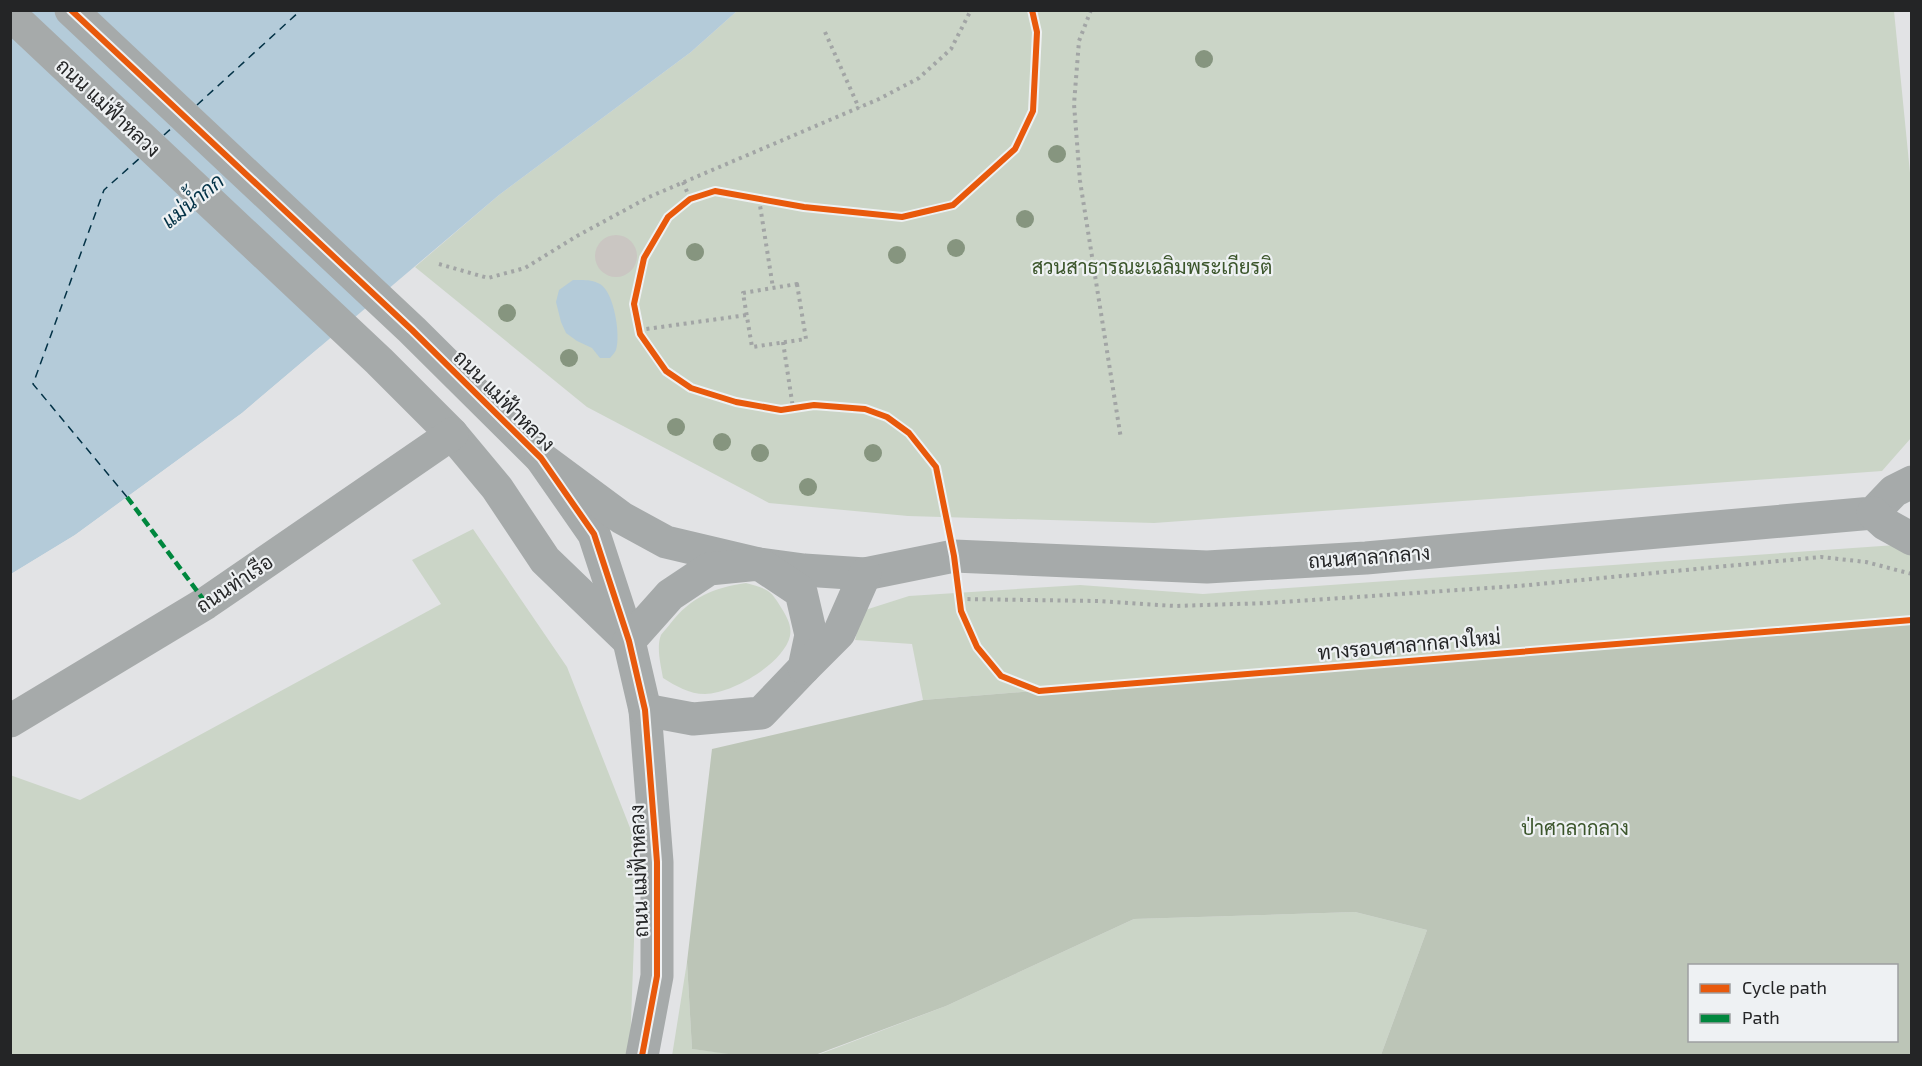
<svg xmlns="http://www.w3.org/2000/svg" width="1922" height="1066" viewBox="0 0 1922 1066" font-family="'Exo 2',Sarabun,sans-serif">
<rect width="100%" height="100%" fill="#e2e3e5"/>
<g fill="#cbd5c7">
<path d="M737,11H1894L1912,193L1911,438L1882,471L1154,523L908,516L769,503L587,407L415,267L499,195L691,52Z"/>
<path d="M473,529L567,667L634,838V941L630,1047L628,1055H11L10,775L80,800L441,604L412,560Z"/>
<path d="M1896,545L1911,556V620L923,700L912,644L855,640L862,611L909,596L1080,585L1203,594Z"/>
<path d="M746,583C753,585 762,587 768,591C774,595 779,604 782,609C787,617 792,626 790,636C784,663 732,694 705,694C689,694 676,686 663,678C661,666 656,647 661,635C663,632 668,627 670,624C691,597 713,588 746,583Z"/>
<path d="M1355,912L1427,930L1381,1055L815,1056L946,1006L1134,919Z"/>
<path d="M687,962L692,1049L743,1055L672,1056Z"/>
</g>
<path fill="#bcc5b7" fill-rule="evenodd" d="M1911,619V1055H1381L1427,930L1355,912L1134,919L946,1006L815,1055L743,1056L692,1049L687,962L712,749L923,700ZM1690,966H1896V1040H1690Z"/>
<g fill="#b4cbd9">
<path d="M11,11H737L691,52L499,195L242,413L75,535L11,574Z"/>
<path d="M573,280C582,280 592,279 600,284C614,292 621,335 616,350C615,353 612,355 610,358H600L592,348L577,341L566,333L561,322L556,302L559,290Z"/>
</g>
<path fill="#e2e3e5" d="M320,347L322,349L243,416L76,538L10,577L11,574L75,535L242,413Z"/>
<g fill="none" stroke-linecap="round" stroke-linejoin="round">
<g stroke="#033246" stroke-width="1.5" stroke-dasharray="8 6" stroke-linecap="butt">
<path d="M197,105L301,10"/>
<path d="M164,135L174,126"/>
<path d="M127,497L33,384L104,190L141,157"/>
</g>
</g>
<circle fill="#cac6c2" cx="616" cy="256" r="21"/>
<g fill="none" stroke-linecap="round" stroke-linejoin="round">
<g stroke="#a2a5a5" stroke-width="4" stroke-dasharray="3 4.5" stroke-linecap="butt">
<path d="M1091,10L1079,41L1074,104L1080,181L1121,439"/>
<path d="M825,32L859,108"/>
<path d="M683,182L690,199"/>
<path d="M759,199L773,288"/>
<path d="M439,264L488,278L525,268L577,236L649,197L879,99L919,78L951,49L971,10"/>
<path d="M797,284L806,339L752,347L743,293Z"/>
<path d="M639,330L747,315"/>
<path d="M783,342L793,408"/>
<path d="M960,599L1098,601L1175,606L1267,603L1518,586L1821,557L1866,562L1912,574"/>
</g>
<g stroke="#a6aaaa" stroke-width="33">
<path d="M71,10L412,330L541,458L594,534L629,641L645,710L657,862V976L642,1056"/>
<path d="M10,14L379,361L452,434L497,488L545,560L626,638"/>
<path d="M541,458L622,518L666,542L759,564L804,570L865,574L954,556L1207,567L1366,558L1873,513L1894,491L1912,482"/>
<path d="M1873,513L1885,524L1912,539"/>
<path d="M629,641L670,595L709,569L759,564L801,592L811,635L804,668L761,713L693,719L645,710"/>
<path d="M804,668L839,633L865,574"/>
<path d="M10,721L206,603L452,434"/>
</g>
<path stroke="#00873e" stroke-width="4.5" stroke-dasharray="9 4.5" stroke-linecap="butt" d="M127,497L206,603"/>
<defs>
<g id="cycleway">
<path d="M71,10L412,330L541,458L594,534L629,641L645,710L657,862V976L642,1056"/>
<path d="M1032,10L1037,32L1033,111L1015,149L953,205L902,217L804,207L715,191L690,199L668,217L644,258L634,304L640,334L666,371L691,388L736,402L781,410L814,405L865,409L887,417L909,433L936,467L954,556L961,611L977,647L1001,676L1039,691L1912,620"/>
</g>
</defs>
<use href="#cycleway" stroke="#eef1f3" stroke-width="10"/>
<use href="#cycleway" stroke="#e8590c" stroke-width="6"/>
</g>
<g fill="#86957f">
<circle cx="1204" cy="59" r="9"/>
<circle cx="1057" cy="154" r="9"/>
<circle cx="1025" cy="219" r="9"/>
<circle cx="956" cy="248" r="9"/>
<circle cx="695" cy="252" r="9"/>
<circle cx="897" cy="255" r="9"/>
<circle cx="507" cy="313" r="9"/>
<circle cx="569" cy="358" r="9"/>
<circle cx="676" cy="427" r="9"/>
<circle cx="722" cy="442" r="9"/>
<circle cx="760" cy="453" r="9"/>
<circle cx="873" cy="453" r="9"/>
<circle cx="808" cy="487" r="9"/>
</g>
<g text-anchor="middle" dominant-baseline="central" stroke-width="4.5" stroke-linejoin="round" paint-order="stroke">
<g font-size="20" fill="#242526" stroke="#eef1f3">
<text transform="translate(109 107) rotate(43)">ถนน แม่ฟ้าหลวง</text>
<text transform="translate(505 400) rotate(45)">ถนน แม่ฟ้าหลวง</text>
<text transform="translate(1369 556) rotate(-4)">ถนนศาลากลาง</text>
<text transform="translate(234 583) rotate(-34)">ถนนท่าเรือ</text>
<text transform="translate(1409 644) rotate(-5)">ทางรอบศาลากลางใหม่</text>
<text transform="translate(638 871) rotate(-92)">ถนน แม่ฟ้าหลวง</text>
</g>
<g font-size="20" fill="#3b552b" stroke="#eef1f3">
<text x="1152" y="266">สวนสาธารณะเฉลิมพระเกียรติ</text>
<text x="1575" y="827">ป่าศาลากลาง</text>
</g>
<g font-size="21" font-style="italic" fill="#033246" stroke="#eef1f3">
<text transform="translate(192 200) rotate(-39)">แม่น้ำกก</text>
</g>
</g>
<rect width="1922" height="1066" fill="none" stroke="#242526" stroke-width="24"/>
<rect x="1688" y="964" width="210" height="78" fill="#eef1f3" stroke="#9d9fa1" stroke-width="1.5"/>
<rect x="1700" y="984" width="30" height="9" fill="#e8590c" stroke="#9d9fa1" stroke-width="1.5"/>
<text x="1742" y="994" font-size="18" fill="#242526">Cycle path</text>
<rect x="1700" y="1014" width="30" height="9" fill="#00873e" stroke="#9d9fa1" stroke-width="1.5"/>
<text x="1742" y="1024" font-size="18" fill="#242526">Path</text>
</svg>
